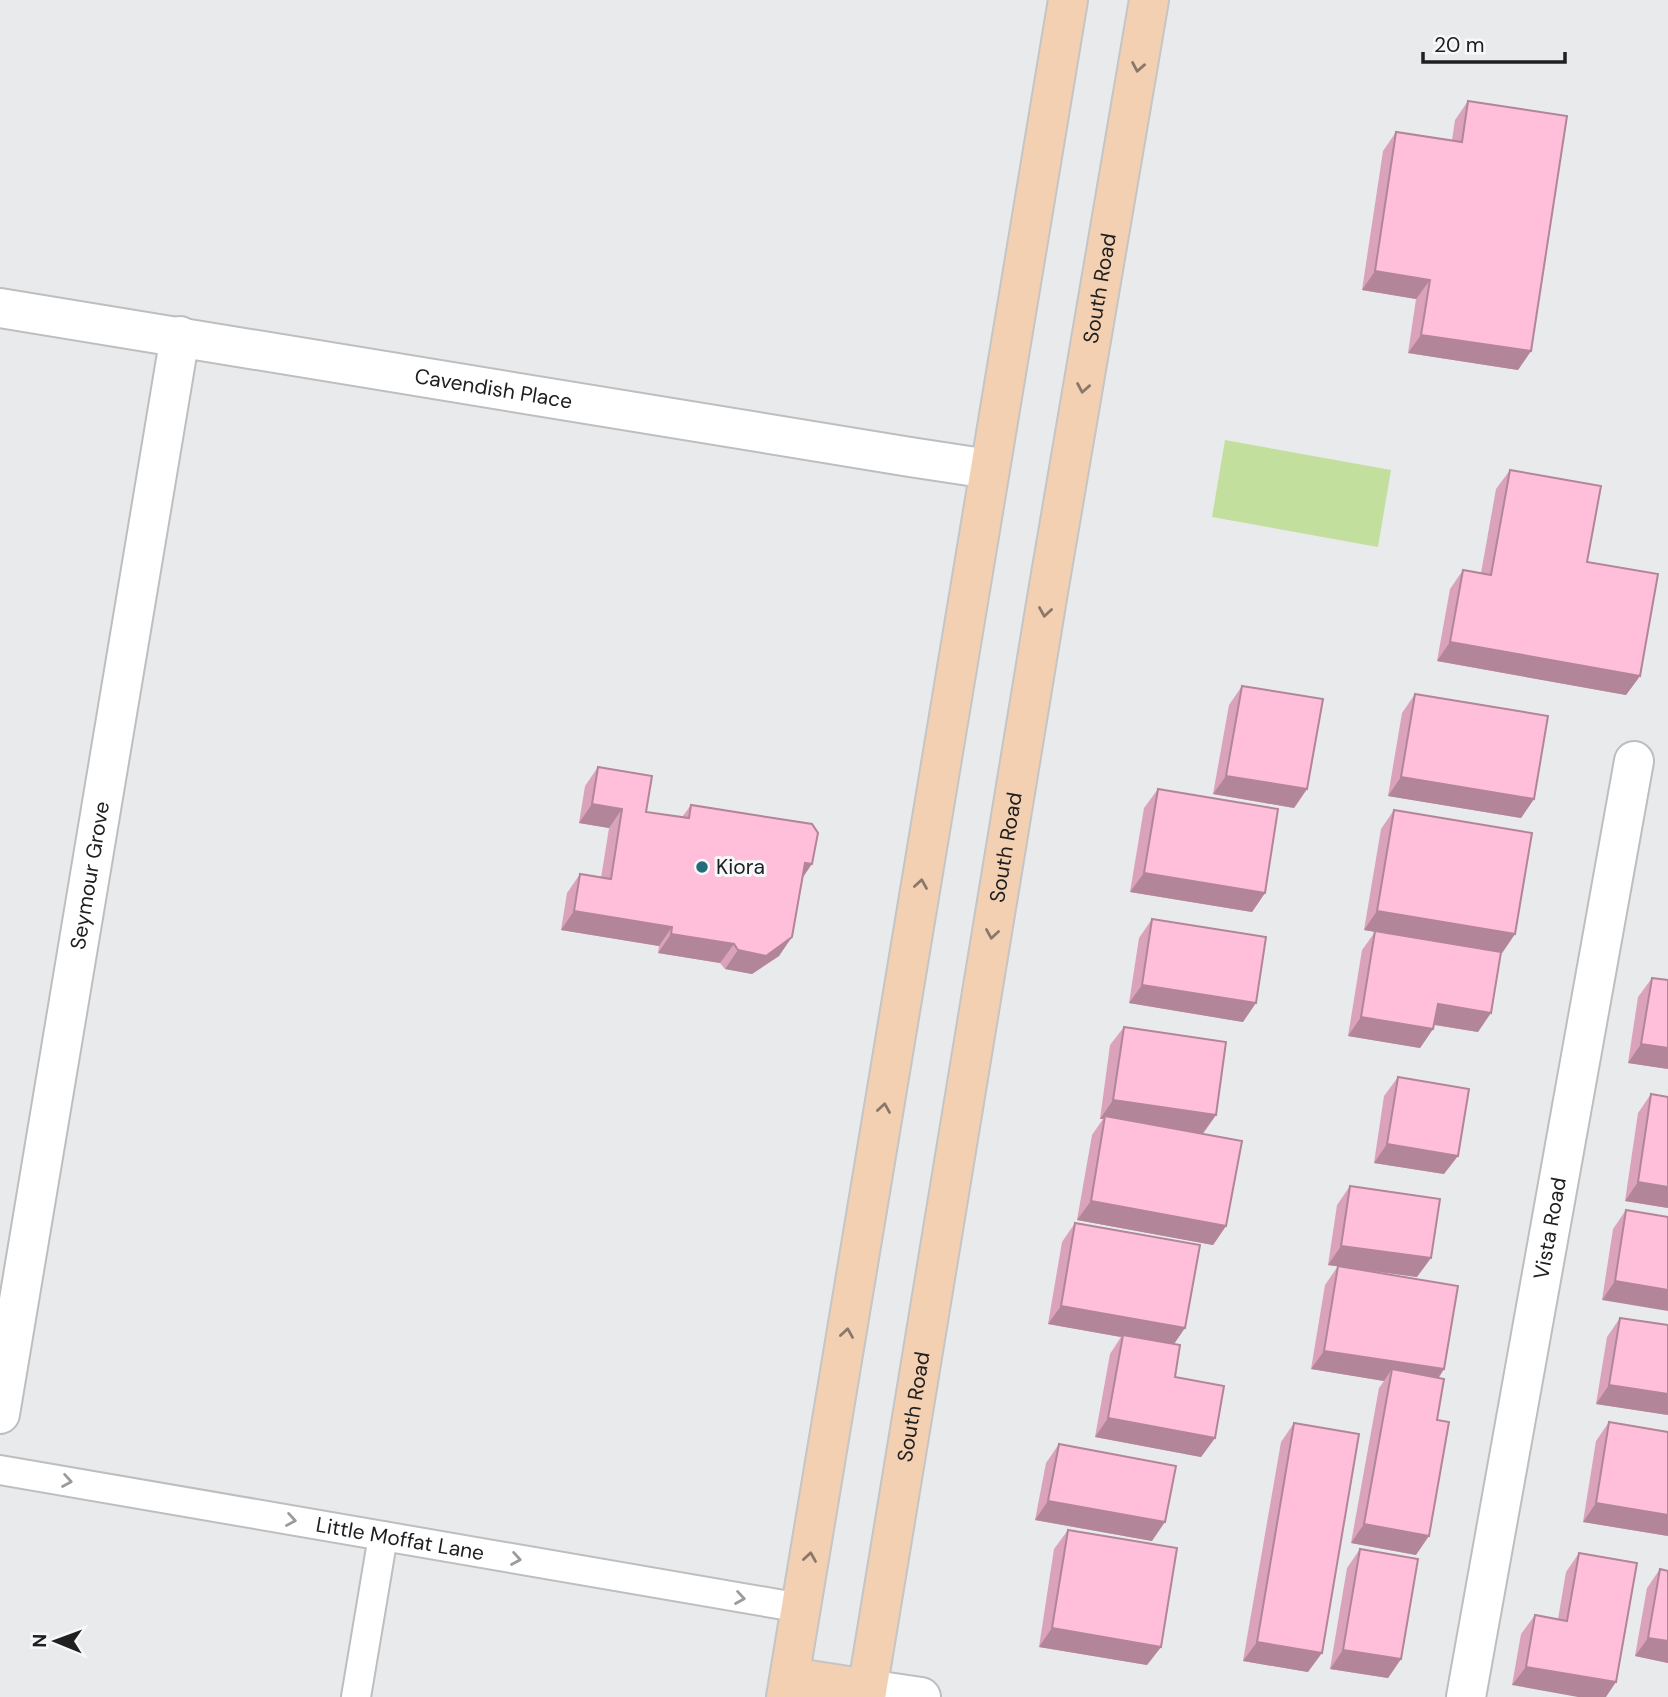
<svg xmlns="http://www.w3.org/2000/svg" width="1668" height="1697" viewBox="0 0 1668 1697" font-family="'DM Sans',sans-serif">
<rect width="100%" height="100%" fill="#e9eaec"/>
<path fill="#c2df9d" d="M1225,440L1391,470L1378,547L1212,517Z"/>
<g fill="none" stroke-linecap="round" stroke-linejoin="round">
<defs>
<g id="service">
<path id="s1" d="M0,1470L801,1608"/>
<path d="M356,1697L383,1536"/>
</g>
<g id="minor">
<path id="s2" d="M0,308L910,457L989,469"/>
<path id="s3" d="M0,1414L180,336"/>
<path d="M867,1689L921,1697"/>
<path id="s4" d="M1466,1697L1634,761"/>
</g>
<g id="primary">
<path d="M790,1677L867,1689"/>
<path d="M786,1697L1068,0"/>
<path id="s5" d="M866,1697L1048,592L1149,0"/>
</g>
</defs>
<use href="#service" stroke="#bdbec0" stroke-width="32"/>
<use href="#minor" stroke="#bdbec0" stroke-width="42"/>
<use href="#primary" stroke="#c5c5c5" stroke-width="42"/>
<use href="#service" stroke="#fff" stroke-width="28"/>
<use href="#minor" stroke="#fff" stroke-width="38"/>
<use href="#primary" stroke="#f4d0b2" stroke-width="38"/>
</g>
<g fill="#dba3bb">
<path d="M1468,101L1531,351L1518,370L1408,353L1416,299L1362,290L1383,151L1396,132L1452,140L1455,120Z"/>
<path d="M1510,470L1587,562L1640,676L1626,695L1437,661L1450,589L1463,570L1481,573L1496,489Z"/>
<path d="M1242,686L1307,789L1294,808L1213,794L1229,705Z"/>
<path d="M1415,694L1534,799L1521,818L1388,796L1402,713Z"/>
<path d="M598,767L646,812L682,817L691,805L802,878L779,956L752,974L725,969L720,963L658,953L659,946L561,930L567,893L580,874L601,878L609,828L579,823L585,786Z"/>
<path d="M1158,789L1265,893L1252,912L1130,892L1144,808Z"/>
<path d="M1394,810L1515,934L1502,953L1500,952L1478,1032L1434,1025L1433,1029L1420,1048L1348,1036L1362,950L1375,932L1364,930L1381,829Z"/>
<path d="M1152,919L1243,1022L1129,1003L1139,938Z"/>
<path d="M1652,978L1668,980V1069L1628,1063L1638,997Z"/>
<path d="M1124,1027L1216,1115L1203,1134L1226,1226L1213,1245L1077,1220L1092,1135L1103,1119H1100L1110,1045Z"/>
<path d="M1398,1077L1444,1174L1374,1163L1384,1096Z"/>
<path d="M1651,1094L1668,1097V1208L1625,1201L1638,1113Z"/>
<path d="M1350,1186L1417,1277L1328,1265L1337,1205Z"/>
<path d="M1626,1210L1668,1217L1602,1300L1613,1229Z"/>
<path d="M1075,1223L1174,1344L1175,1377L1215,1438L1201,1457L1095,1437L1110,1354L1121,1337L1048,1324L1062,1242Z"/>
<path d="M1338,1266L1444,1369L1439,1378L1437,1420L1416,1555L1351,1543L1379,1388L1384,1381L1311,1369L1325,1285Z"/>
<path d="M1620,1318L1668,1325V1415L1596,1404L1607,1337Z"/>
<path d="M1609,1422L1668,1432V1536L1583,1522L1596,1441Z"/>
<path d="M1294,1423L1308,1672L1243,1661L1281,1442Z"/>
<path d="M1059,1444L1152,1541L1035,1520L1046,1463Z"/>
<path d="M1068,1530L1161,1647L1147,1665L1039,1647L1054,1549Z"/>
<path d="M1360,1549L1401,1659L1388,1678L1330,1669L1347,1568Z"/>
<path d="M1579,1553L1616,1682L1512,1685L1521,1634L1535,1615L1558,1619L1566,1572Z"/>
<path d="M1660,1569L1668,1663L1635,1656L1647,1588Z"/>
</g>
<g fill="#b28598">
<path d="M1375,271L1430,280L1416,299L1362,290Z"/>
<path d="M1421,335L1531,351L1518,370L1408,353Z"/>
<path d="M1450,642L1640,676L1626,695L1437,661Z"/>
<path d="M1226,776L1307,789L1294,808L1213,794Z"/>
<path d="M1401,777L1534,799L1521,818L1388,796Z"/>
<path d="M592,804L622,809L609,828L579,823Z"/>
<path d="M805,863L812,864L799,883Z"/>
<path d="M1144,873L1265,893L1252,912L1130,892Z"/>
<path d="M574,911L672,927L659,946L561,930Z"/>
<path d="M1377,911L1515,934L1502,953L1364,930Z"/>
<path d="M671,934L734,944L720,963L658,953Z"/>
<path d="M792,937L779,956L752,974L725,969L738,950Z"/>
<path d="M1142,985L1256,1003L1243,1022L1129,1003Z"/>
<path d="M1438,1004L1491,1013L1478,1032L1424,1023Z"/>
<path d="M1361,1017L1433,1029L1420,1048L1348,1036Z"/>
<path d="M1641,1044L1668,1048V1069L1628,1063Z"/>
<path d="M1113,1100L1216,1115L1202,1134L1105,1116L1103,1119H1100Z"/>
<path d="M1387,1144L1458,1156L1444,1174L1374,1163Z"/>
<path d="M1638,1182L1668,1187V1208L1625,1201Z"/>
<path d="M1091,1201L1226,1226L1213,1245L1077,1220Z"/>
<path d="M1341,1246L1431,1258L1417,1277L1328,1265Z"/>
<path d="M1615,1281L1668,1290V1311L1602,1300Z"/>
<path d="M1061,1306L1185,1328L1172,1347L1123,1335L1121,1337L1048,1324Z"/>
<path d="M1324,1351L1444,1369L1431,1388L1392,1369L1384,1381L1311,1369Z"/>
<path d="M1609,1385L1668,1394V1415L1596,1404Z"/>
<path d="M1108,1418L1215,1438L1201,1457L1095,1437Z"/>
<path d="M1048,1501L1165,1522L1152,1541L1035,1520Z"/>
<path d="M1596,1503L1668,1515V1536L1583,1522Z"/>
<path d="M1364,1524L1429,1536L1416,1555L1351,1543Z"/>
<path d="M1052,1628L1161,1647L1147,1665L1039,1647Z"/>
<path d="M1648,1638L1668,1641V1663L1635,1656Z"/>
<path d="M1257,1642L1322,1653L1308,1672L1243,1661Z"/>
<path d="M1343,1650L1401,1659L1388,1678L1330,1669Z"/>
<path d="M1526,1667L1616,1682L1606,1697H1578L1512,1685Z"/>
</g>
<g fill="#ffbed9" stroke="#b28598" stroke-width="2">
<path d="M1468,101L1567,116L1531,351L1421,335L1430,280L1375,271L1396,132L1462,142Z"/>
<path d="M1510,470L1601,486L1587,562L1658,574L1640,676L1450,642L1463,570L1491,575Z"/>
<path d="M1242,686L1323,699L1307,789L1226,776Z"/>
<path d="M1415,694L1548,716L1534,799L1401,777Z"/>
<path d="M598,767L652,776L646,812L689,818L691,805L812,824L818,833L812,864L805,863L792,937L766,956L738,950L734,944L671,934L672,927L574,911L580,874L611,879L622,809L592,804Z"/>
<path d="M1158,789L1278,809L1265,893L1144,873Z"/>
<path d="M1394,810L1532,833L1515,934L1377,911Z"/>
<path d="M1152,919L1266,937L1256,1003L1142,985Z"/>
<path d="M1375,931L1501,952L1491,1013L1438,1004L1433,1029L1361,1017Z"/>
<path d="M1652,978L1668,980V1048L1641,1044Z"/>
<path d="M1124,1027L1226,1042L1216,1115L1113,1100Z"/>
<path d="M1398,1077L1469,1089L1458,1156L1387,1144Z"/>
<path d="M1651,1094L1668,1097V1187L1638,1182Z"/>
<path d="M1105,1116L1242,1141L1226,1226L1091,1201Z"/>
<path d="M1350,1186L1440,1199L1431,1258L1341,1246Z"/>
<path d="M1626,1210L1668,1217V1290L1615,1281Z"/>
<path d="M1075,1223L1200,1245L1185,1328L1061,1306Z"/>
<path d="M1338,1266L1458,1286L1444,1369L1324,1351Z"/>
<path d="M1620,1318L1668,1325V1394L1609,1385Z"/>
<path d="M1123,1335L1180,1345L1175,1377L1224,1386L1215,1438L1108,1418Z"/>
<path d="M1392,1369L1444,1379L1437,1420L1449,1422L1429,1536L1364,1524Z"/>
<path d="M1609,1422L1668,1432V1515L1596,1503Z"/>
<path d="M1294,1423L1359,1434L1322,1653L1257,1642Z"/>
<path d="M1059,1444L1176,1466L1165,1522L1048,1501Z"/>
<path d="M1068,1530L1177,1548L1161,1647L1052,1628Z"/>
<path d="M1360,1549L1418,1559L1401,1659L1343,1650Z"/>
<path d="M1579,1553L1637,1563L1616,1682L1526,1667L1535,1615L1567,1621Z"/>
<path d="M1660,1569L1668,1571V1641L1648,1638Z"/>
</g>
<defs><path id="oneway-chevron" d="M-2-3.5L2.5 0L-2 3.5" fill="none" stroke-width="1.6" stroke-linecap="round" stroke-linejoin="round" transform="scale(1.75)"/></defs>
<g stroke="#8a786a">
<use href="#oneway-chevron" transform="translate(1138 67) rotate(100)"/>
<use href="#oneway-chevron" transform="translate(1083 388) rotate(100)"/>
<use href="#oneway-chevron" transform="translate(1045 612) rotate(99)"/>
<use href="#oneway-chevron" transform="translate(921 884) rotate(-81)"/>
<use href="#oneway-chevron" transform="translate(992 934) rotate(99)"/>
<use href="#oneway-chevron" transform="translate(884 1108) rotate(-81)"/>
<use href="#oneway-chevron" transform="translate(847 1333) rotate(-81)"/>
<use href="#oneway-chevron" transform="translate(810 1557) rotate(-81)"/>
</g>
<g stroke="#9b9b9b">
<use href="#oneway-chevron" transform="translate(67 1481) rotate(10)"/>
<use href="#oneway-chevron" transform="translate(291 1520) rotate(10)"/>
<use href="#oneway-chevron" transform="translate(516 1559) rotate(10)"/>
<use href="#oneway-chevron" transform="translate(740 1598) rotate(9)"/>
</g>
<circle fill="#256b7a" stroke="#f6f8fa" stroke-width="2.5" cx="702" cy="867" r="7"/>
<g text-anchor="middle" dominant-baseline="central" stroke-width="6" stroke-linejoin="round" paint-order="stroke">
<g font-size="21" fill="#202021" stroke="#f6f8fa">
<text stroke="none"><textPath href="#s5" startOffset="1428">South Road</textPath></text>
<text stroke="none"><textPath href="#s2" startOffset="500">Cavendish Place</textPath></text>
<text stroke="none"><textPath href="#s5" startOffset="861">South Road</textPath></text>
<text stroke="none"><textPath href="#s3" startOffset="546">Seymour Grove</textPath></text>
<text stroke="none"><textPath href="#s4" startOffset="476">Vista Road</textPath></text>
<text stroke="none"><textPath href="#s5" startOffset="294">South Road</textPath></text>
<text stroke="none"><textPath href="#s1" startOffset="406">Little Moffat Lane</textPath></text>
</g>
<g font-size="21" fill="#202021" stroke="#f6f8fa" text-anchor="start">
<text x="716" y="867">Kiora</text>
</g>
</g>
<g transform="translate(56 1641) rotate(271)" stroke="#f6f8fa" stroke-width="5" paint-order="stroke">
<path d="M0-5L12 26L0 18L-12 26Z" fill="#202021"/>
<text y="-10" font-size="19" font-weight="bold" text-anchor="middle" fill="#202021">N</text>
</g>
<path d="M1423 52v10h142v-10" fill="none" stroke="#202021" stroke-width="3.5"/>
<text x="1434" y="52" font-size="21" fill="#202021" stroke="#f6f8fa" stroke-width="5" paint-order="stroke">20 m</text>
</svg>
